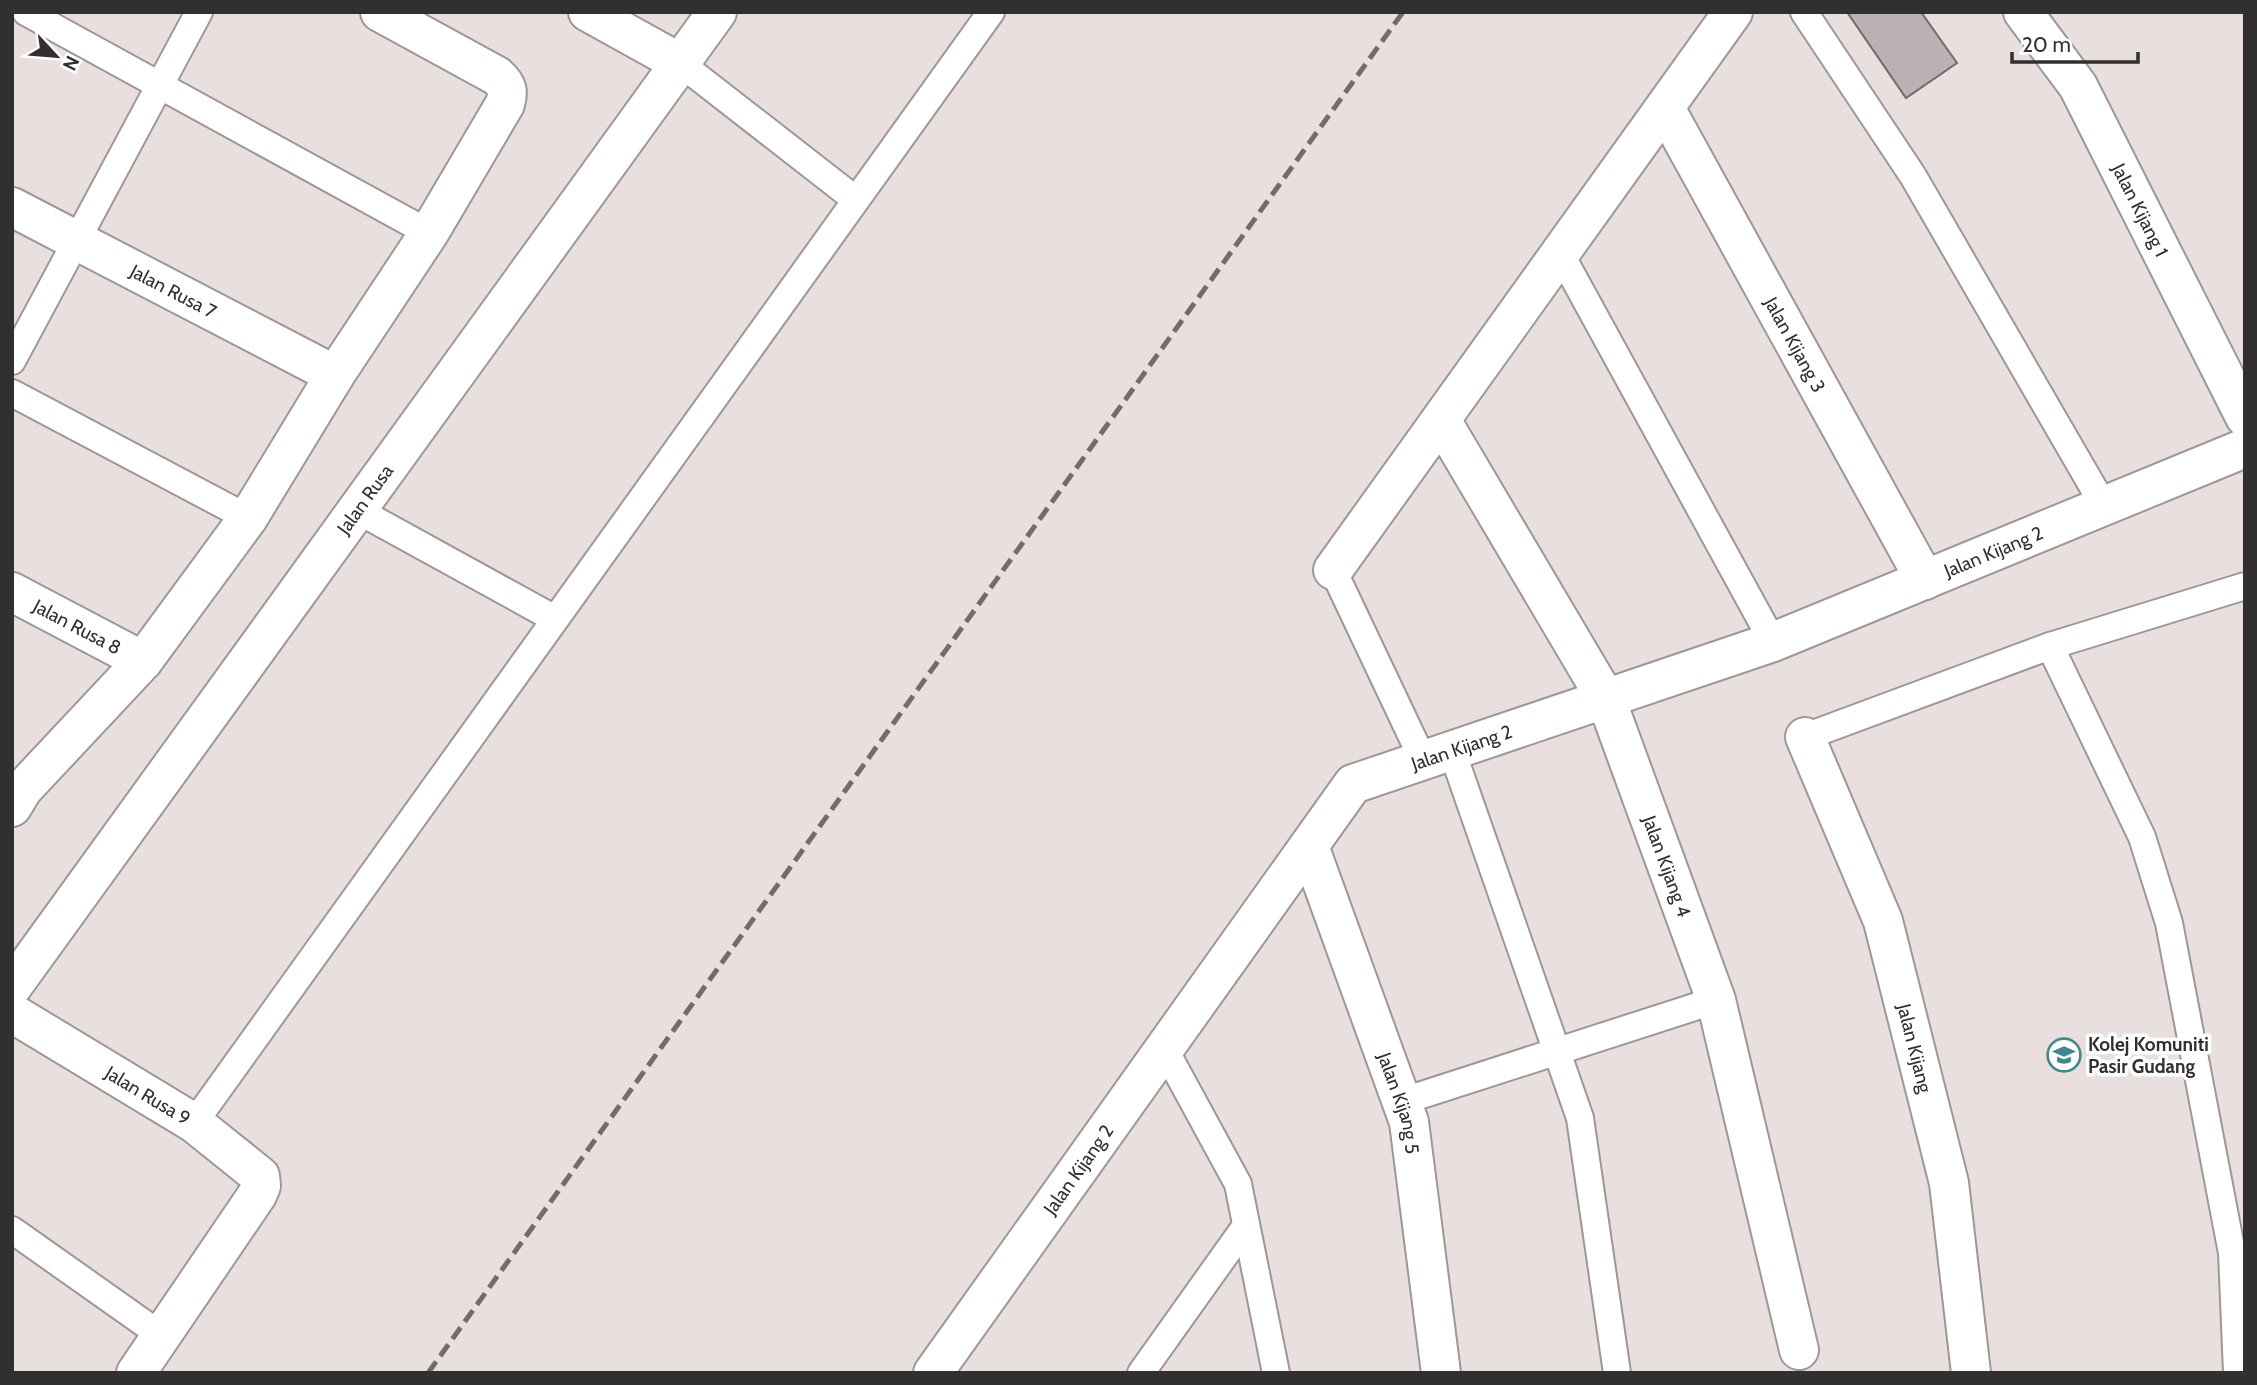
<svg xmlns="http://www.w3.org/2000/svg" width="2257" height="1385" viewBox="0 0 2257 1385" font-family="Cabin,sans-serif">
<rect width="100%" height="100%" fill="#e9dfdf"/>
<path fill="#bbb1b2" stroke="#736b6b" stroke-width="2" d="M1847,12H1921L1957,63L1906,98Z"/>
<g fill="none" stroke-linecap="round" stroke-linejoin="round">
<defs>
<g id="service">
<path d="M26,12L429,233"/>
<path d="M1804,12L1913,176L2104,506"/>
<path d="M680,63L856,200"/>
<path d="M1560,253L1773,642"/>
<path d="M12,361L199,12"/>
<path d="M12,393L248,518"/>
<path d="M357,510L555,619"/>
<path d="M1333,570L1423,760"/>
<path d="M2050,646L2142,837L2169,923L2232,1253L2237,1373"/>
<path d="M1805,737L2050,646L2245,586"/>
<path d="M1452,751L1580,1118L1617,1373"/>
<path d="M1164,1048L1238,1184L1276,1373"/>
<path d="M1400,1102L1716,1000"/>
<path d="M194,1123L991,12"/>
<path d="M12,1230L162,1336"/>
<path d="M1141,1373L1245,1227"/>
</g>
<g id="minor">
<path d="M588,12L680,63"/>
<path id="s1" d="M2023,12L2078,86L2245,417"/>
<path id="s2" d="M1665,108L1925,580"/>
<path id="s3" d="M12,207L335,375"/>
<path id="s4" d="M1441,420L1606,699L1716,1000L1799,1350"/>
<path d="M1333,570L1733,12"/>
<path id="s5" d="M12,592L143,661"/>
<path id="s6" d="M1805,737L1883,921L1949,1183L1971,1373"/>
<path d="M12,807L23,789L143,661L248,518L335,375L429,233L505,104C509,91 507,85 497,76L380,12"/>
<path id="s7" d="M1309,846L1409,1122L1441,1373"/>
<path id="s8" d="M12,1013L194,1123L260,1176L261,1186L257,1195L136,1373"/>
<path id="s9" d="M933,1373L1353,784L1773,642L2245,448"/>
</g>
<g id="tertiary">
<path id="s10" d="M12,987L717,12"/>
</g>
</defs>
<use href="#service" stroke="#9f9696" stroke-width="30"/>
<use href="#minor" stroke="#9f9696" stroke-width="42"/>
<use href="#tertiary" stroke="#9f9696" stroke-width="42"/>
<use href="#service" stroke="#fff" stroke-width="26"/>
<use href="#minor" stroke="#fff" stroke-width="38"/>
<use href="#tertiary" stroke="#fff" stroke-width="38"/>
<path stroke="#726d6d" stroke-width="5" stroke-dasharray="14 7" stroke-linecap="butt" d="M428,1373L1403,12"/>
</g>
<defs>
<symbol id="university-ring" viewBox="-11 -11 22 22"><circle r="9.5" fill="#fff" stroke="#408889" stroke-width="1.5"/><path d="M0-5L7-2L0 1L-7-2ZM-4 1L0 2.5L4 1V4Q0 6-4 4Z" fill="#408889"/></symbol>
</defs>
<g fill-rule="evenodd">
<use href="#university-ring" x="2045" y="1036" width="38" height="38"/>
</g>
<g text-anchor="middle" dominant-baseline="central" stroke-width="7" stroke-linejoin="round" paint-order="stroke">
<g font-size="19" fill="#322f2f" stroke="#fff">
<text stroke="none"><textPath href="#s1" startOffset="231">Jalan Kijang 1</textPath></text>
<text stroke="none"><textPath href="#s3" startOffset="182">Jalan Rusa 7</textPath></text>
<text stroke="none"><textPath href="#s2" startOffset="270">Jalan Kijang 3</textPath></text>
<text stroke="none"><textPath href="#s10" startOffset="602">Jalan Rusa</textPath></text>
<text stroke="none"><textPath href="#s9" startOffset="1405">Jalan Kijang 2</textPath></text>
<text stroke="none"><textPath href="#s5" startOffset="74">Jalan Rusa 8</textPath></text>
<text stroke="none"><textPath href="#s9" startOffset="838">Jalan Kijang 2</textPath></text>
<text stroke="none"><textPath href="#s4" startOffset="502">Jalan Kijang 4</textPath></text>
<text stroke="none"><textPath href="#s6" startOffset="331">Jalan Kijang</textPath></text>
<text stroke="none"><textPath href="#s8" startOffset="159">Jalan Rusa 9</textPath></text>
<text stroke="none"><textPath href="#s7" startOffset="273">Jalan Kijang 5</textPath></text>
<text stroke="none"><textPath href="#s9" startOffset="250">Jalan Kijang 2</textPath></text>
</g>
<g font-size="19" font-weight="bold" fill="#322f2f" stroke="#fff" text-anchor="start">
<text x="2088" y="1044">Kolej Komuniti<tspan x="2088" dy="22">Pasir Gudang</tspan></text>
</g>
</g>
<rect width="2257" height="1385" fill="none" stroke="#322f2f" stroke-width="28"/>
<g transform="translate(56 56) rotate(116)" stroke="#ffffff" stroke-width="5" paint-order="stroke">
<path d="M0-5L12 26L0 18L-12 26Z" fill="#322f2f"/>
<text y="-10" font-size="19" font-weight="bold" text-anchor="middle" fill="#322f2f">N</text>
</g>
<path d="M2012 52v10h126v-10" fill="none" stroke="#322f2f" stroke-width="3.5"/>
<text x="2022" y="52" font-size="21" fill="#322f2f" stroke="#ffffff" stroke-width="5" paint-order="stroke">20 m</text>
</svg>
